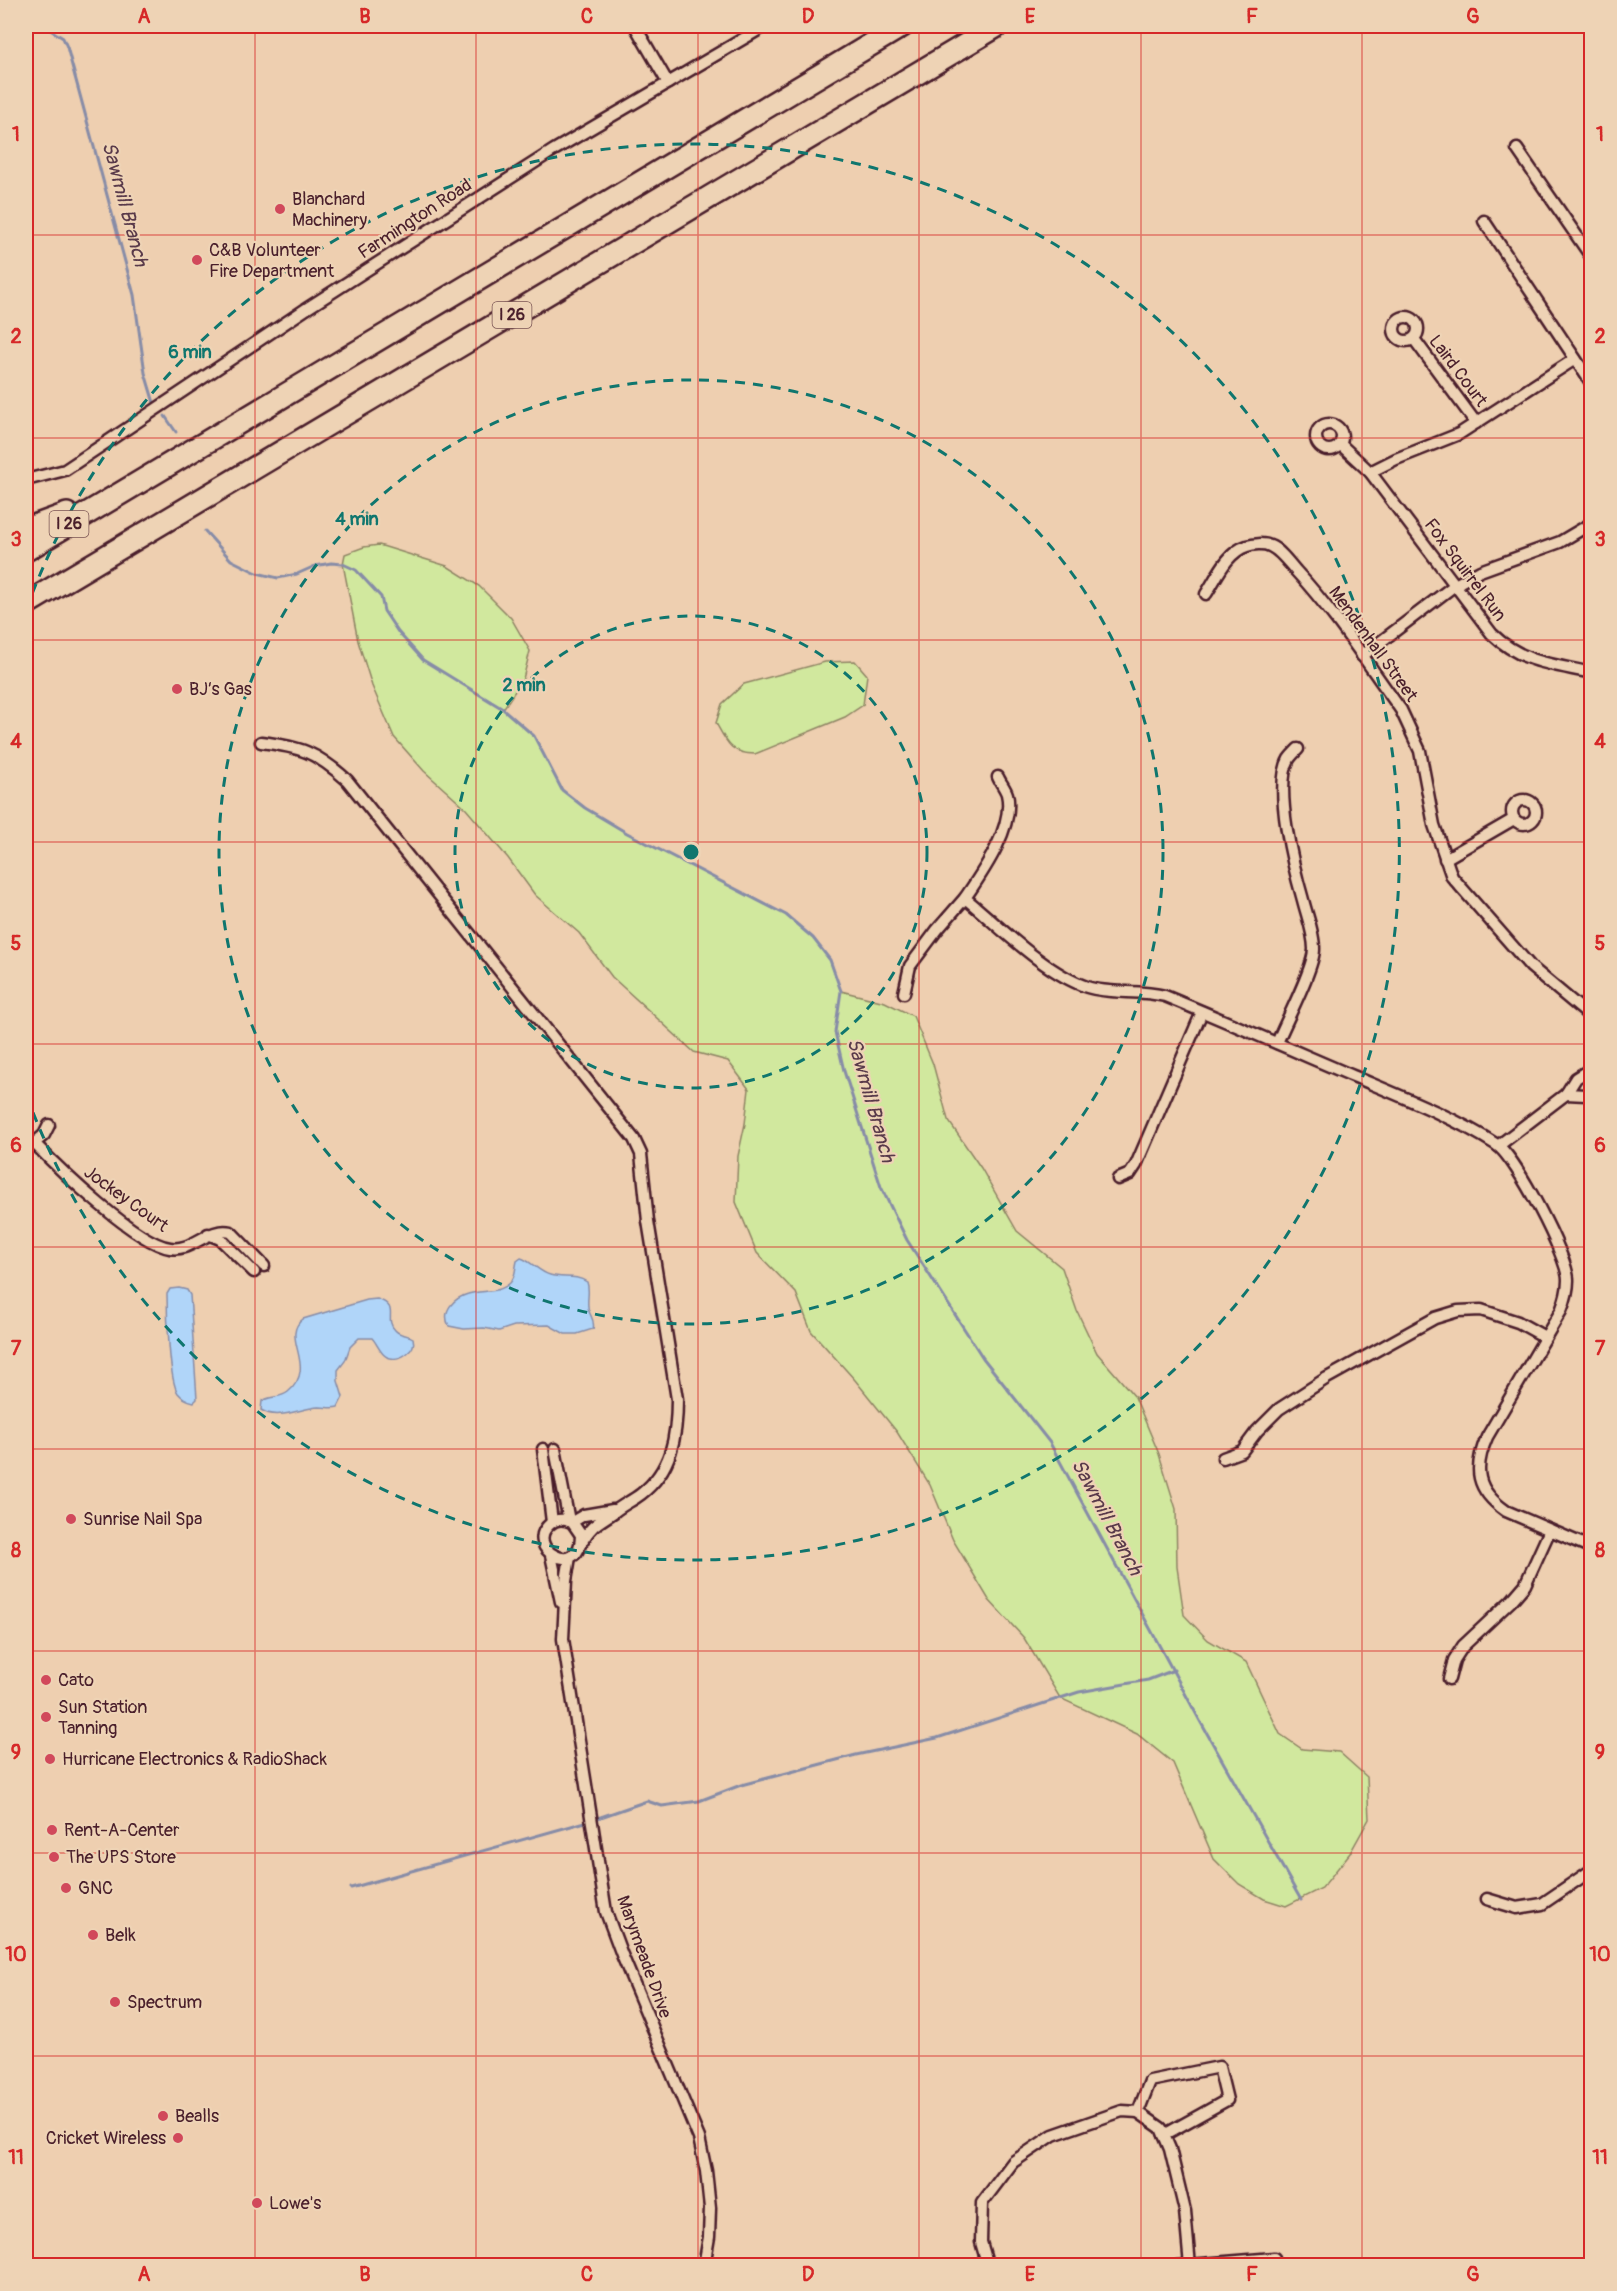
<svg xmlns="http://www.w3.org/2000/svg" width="1617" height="2291" viewBox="0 0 1617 2291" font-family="Pangolin,sans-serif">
<rect width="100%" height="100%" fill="#eecfb0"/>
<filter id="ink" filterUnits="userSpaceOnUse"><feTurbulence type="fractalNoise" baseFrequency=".0167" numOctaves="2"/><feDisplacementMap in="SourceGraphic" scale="12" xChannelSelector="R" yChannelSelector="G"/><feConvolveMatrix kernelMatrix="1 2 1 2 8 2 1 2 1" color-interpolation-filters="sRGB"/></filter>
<g filter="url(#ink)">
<g fill="#d1e89e" stroke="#8e8464" stroke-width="1.5">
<path d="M379,545L447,566L479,586L511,618L530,651L523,679L503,709L534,736L562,790L585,808L627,833L786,915L813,938L830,960L841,991L885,1002L913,1016L933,1064L948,1120L981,1168L1017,1231L1062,1268L1077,1311L1097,1353L1135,1397L1159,1454L1176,1509L1177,1567L1184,1615L1208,1640L1246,1662L1280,1734L1302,1749L1339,1752L1367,1777L1369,1819L1350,1853L1322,1888L1286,1906L1264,1899L1239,1884L1214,1859L1173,1763L1137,1734L1060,1698L1024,1638L989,1600L953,1540L930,1485L897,1432L855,1380L811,1331L796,1293L757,1253L736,1202L738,1156L745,1124L749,1089L728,1061L694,1052L612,977L579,933L535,895L508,858L466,809L424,771L394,737L372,686L358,641L343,564L345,554L364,547Z"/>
<path d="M855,661L867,675L863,705L845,717L755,754C731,754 727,743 716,723L722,704L744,684L825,662Z"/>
</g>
<g fill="#b0d5f9" stroke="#878ca7" stroke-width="1.5">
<path d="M521,1258C531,1261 539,1272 550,1275C563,1279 575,1274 587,1282C590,1290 587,1298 588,1306C588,1315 596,1319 593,1329L577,1334H565L549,1325L514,1326L499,1331L484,1328L464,1329L449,1326C441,1311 454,1298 468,1294C483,1289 497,1295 510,1283C516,1277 515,1269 517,1261Z"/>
<path d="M179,1288L187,1290L190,1295L197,1399L194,1402C189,1401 182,1398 178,1393C169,1381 167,1313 167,1294L170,1289Z"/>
<path d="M377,1299C401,1307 383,1318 395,1330C400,1336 407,1334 413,1338C417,1351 399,1362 387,1357C380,1354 377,1343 372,1338H359L350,1347L345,1361L338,1370V1381L343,1397L338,1407C332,1409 326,1407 319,1407C301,1408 278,1421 261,1410L262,1401C270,1396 281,1398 288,1392C319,1366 279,1337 303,1319L367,1300Z"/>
</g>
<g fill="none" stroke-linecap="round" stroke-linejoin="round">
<g stroke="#878ca7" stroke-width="3">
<path d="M44,26L63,38L67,47L134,295L145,373L154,403"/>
<path d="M165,416L176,432"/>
<path d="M205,531L231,560L257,573L278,578L297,574L315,566L331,563L343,564L356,570L381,597L384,611L398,632L423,660L503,709L534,736L562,790L585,808L627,833L786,915L813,938L830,960L841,991L835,1032L844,1071L881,1187L907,1240L983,1358L1050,1443L1200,1721L1301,1900"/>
<path d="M595,1819L647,1801L662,1806L699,1801L741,1785L856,1755L937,1738L1079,1692L1148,1680L1174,1670"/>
<path d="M351,1888L589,1821"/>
</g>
<defs>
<g id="minor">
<path d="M635,26L668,83"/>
<path d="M1517,149L1592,258"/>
<path d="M1484,221L1592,384"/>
<circle cx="1406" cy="329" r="12"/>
<path d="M1414,339L1476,423"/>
<circle cx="1329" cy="437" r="13"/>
<path d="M1340,444L1370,472L1492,634C1522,663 1552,664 1592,673"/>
<path d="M1370,472L1396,459L1459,434L1575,359"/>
<path d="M26,480L65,470L306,309L554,150L765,26"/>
<path d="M1206,594C1217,577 1227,552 1247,546C1253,544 1264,543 1270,546C1280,550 1289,563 1296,571C1335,613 1367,663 1401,710L1420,751L1434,825L1452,877L1531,967L1592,1018"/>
<path d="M1362,656L1455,585L1480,571L1560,542L1592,523"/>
<path d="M261,742C301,747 316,752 347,780L634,1139L641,1154L648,1221L677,1399C677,1436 672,1470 641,1494C632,1501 622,1505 614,1512C597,1524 592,1524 581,1543"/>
<path d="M998,777C1000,782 1005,788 1007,794C1015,827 982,873 965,898C999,926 1045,973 1087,987C1112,995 1139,989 1165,996C1228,1022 1290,1049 1353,1076C1400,1096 1454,1117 1497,1145C1516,1158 1568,1257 1568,1280C1568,1291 1565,1301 1561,1311L1487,1437C1473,1469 1476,1490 1506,1511L1592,1548"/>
<circle cx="1524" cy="812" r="12"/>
<path d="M1445,859L1514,819"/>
<path d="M904,993L910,966L937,930L965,898"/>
<path d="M1277,1043C1285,1023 1314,968 1314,949C1314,933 1307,916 1303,900C1294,869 1273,787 1289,759C1291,756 1295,752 1298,749"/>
<path d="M1592,1068L1576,1078L1566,1094L1586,1095L1592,1092"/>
<path d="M35,1144C60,1170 136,1243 170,1248C193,1252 207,1227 231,1232L264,1266"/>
<path d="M1498,1146L1566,1094"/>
<path d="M26,1150L44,1135L49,1125"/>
<path d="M1118,1179L1130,1174L1136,1165L1202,1012"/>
<path d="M208,1234L220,1239L254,1272"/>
<path d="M543,1449L552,1522"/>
<path d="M555,1449L569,1521"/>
<path d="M1223,1458L1242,1451L1257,1431L1279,1409L1327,1378L1435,1318L1458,1311L1481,1310L1518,1322L1545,1337"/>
<path d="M572,1522L581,1535C581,1581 522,1548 550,1524C557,1518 564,1519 572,1522L584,1515L613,1510"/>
<path d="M576,1553L570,1557L566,1581L563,1639L606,1912L622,1955L699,2138L706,2171L710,2208L709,2237L704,2266"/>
<path d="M551,1555L561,1602"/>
<path d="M1449,1679L1454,1660L1463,1646L1512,1600L1525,1585L1550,1530"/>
<path d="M1487,1899L1517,1908L1542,1904L1592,1870"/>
<path d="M1138,2112L1150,2081L1219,2067L1227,2100L1164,2135"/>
<path d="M988,2266L981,2242L982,2203L1013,2162L1053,2135L1122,2111L1138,2112L1161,2128L1170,2149L1185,2211L1190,2266"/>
<path d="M1177,2266L1274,2258"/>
</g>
<g id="motorway">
<path d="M26,529L67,514"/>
<path d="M26,550L902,26"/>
<path d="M26,604L997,26"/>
</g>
</defs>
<use href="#minor" stroke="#4a1f2b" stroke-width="15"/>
<use href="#motorway" stroke="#4a1f2b" stroke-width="26"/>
<use href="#minor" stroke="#eed3b5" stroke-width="10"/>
<use href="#motorway" stroke="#eed3b5" stroke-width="21"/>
</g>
</g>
<path fill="none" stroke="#d62828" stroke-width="1.5" stroke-opacity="0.55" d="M255,26V2266M476,26V2266M698,26V2266M919,26V2266M1141,26V2266M1362,26V2266M26,235H1592M26,438H1592M26,640H1592M26,842H1592M26,1044H1592M26,1247H1592M26,1449H1592M26,1651H1592M26,1853H1592M26,2056H1592"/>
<g fill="none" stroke="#0f766e" stroke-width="3" stroke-dasharray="10 8">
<circle cx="691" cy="852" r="236"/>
<circle cx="691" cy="852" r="472"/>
<path d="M26 610A708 708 0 1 1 26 1094"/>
</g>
<g fill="#d1495b" stroke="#eed3b5" stroke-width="2">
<circle cx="280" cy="209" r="6"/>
<circle cx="197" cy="260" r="6"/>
<circle cx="177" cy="689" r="6"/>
<circle cx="71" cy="1519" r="6"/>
<circle cx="46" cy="1680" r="6"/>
<circle cx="46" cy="1717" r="6"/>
<circle cx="50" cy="1759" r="6"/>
<circle cx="52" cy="1830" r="6"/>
<circle cx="54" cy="1857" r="6"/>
<circle cx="66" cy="1888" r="6"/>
<circle cx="93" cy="1935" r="6"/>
<circle cx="115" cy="2002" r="6"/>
<circle cx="163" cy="2116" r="6"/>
<circle cx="178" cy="2138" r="6"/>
<circle cx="257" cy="2203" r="6"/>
</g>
<g text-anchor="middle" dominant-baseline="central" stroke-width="4.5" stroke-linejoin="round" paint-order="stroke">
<g fill="#eed3b5" stroke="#7b5554" stroke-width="1.5">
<rect x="492.5" y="302" width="39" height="26" rx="4.5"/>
<rect x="49.5" y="511" width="39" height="26" rx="4.5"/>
</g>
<g font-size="16" font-weight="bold" fill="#4a1f2b">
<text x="512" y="315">I 26</text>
<text x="69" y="524">I 26</text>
</g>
<g font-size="18" fill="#4a1f2b" stroke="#eed3b5" text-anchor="start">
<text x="292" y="199">Blanchard<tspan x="292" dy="21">Machinery</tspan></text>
<text x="209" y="250">C&amp;B Volunteer<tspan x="209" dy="21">Fire Department</tspan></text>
<text x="189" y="689">BJ’s Gas</text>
<text x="83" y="1519">Sunrise Nail Spa</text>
<text x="58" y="1680">Cato</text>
<text x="58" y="1707">Sun Station<tspan x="58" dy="21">Tanning</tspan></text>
<text x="62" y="1759">Hurricane Electronics &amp; RadioShack</text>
<text x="64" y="1830">Rent-A-Center</text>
<text x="66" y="1857">The UPS Store</text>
<text x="78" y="1888">GNC</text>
<text x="105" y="1935">Belk</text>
<text x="127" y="2002">Spectrum</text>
<text x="175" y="2116">Bealls</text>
<text x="166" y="2138" text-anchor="end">Cricket Wireless</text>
<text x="269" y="2203">Lowe's</text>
</g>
<g font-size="18" fill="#4a1f2b" stroke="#eed3b5">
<text transform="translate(415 219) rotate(-33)">Farmington Road</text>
<text transform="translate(1458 371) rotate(53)">Laird Court</text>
<text transform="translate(1465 570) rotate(53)">Fox Squirrel Run</text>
<text transform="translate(1373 644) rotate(54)">Mendenhall Street</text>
<text transform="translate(126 1199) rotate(36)">Jockey Court</text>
<text transform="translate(644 1957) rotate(70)">Marymeade Drive</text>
</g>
<g font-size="20" font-style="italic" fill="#593a4a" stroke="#eed3b5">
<text transform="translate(125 204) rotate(75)">Sawmill Branch</text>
<text transform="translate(871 1100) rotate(74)">Sawmill Branch</text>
<text transform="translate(1107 1517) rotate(62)">Sawmill Branch</text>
</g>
</g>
<circle cx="691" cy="852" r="9" fill="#0f766e" stroke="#eed3b5" stroke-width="3"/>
<g font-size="18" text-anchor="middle" font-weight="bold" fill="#0f766e" stroke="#eed3b5" stroke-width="4.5" stroke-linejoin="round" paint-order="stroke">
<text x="190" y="358">6 min</text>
<text x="357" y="525">4 min</text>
<text x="524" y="691">2 min</text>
</g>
<rect width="1617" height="2291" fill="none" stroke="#eed3b5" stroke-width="66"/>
<rect x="33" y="33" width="1551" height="2225" fill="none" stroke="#d62828" stroke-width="2"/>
<g font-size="20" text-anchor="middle" font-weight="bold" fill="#d62828">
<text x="144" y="23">A</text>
<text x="365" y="23">B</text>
<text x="587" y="23">C</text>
<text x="808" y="23">D</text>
<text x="1030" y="23">E</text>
<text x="1252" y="23">F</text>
<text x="1473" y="23">G</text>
<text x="16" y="141">1</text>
<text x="1600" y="141">1</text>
<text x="16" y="343">2</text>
<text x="1600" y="343">2</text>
<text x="16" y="546">3</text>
<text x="1600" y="546">3</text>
<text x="16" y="748">4</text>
<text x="1600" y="748">4</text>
<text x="16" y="950">5</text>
<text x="1600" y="950">5</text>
<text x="16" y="1152">6</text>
<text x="1600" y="1152">6</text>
<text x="16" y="1355">7</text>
<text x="1600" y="1355">7</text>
<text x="16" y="1557">8</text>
<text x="1600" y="1557">8</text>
<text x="16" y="1759">9</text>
<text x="1600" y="1759">9</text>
<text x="16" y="1961">10</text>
<text x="1600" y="1961">10</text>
<text x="16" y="2164">11</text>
<text x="1600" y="2164">11</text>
<text x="144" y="2281">A</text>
<text x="365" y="2281">B</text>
<text x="587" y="2281">C</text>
<text x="808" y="2281">D</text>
<text x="1030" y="2281">E</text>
<text x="1252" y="2281">F</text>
<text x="1473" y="2281">G</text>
</g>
</svg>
